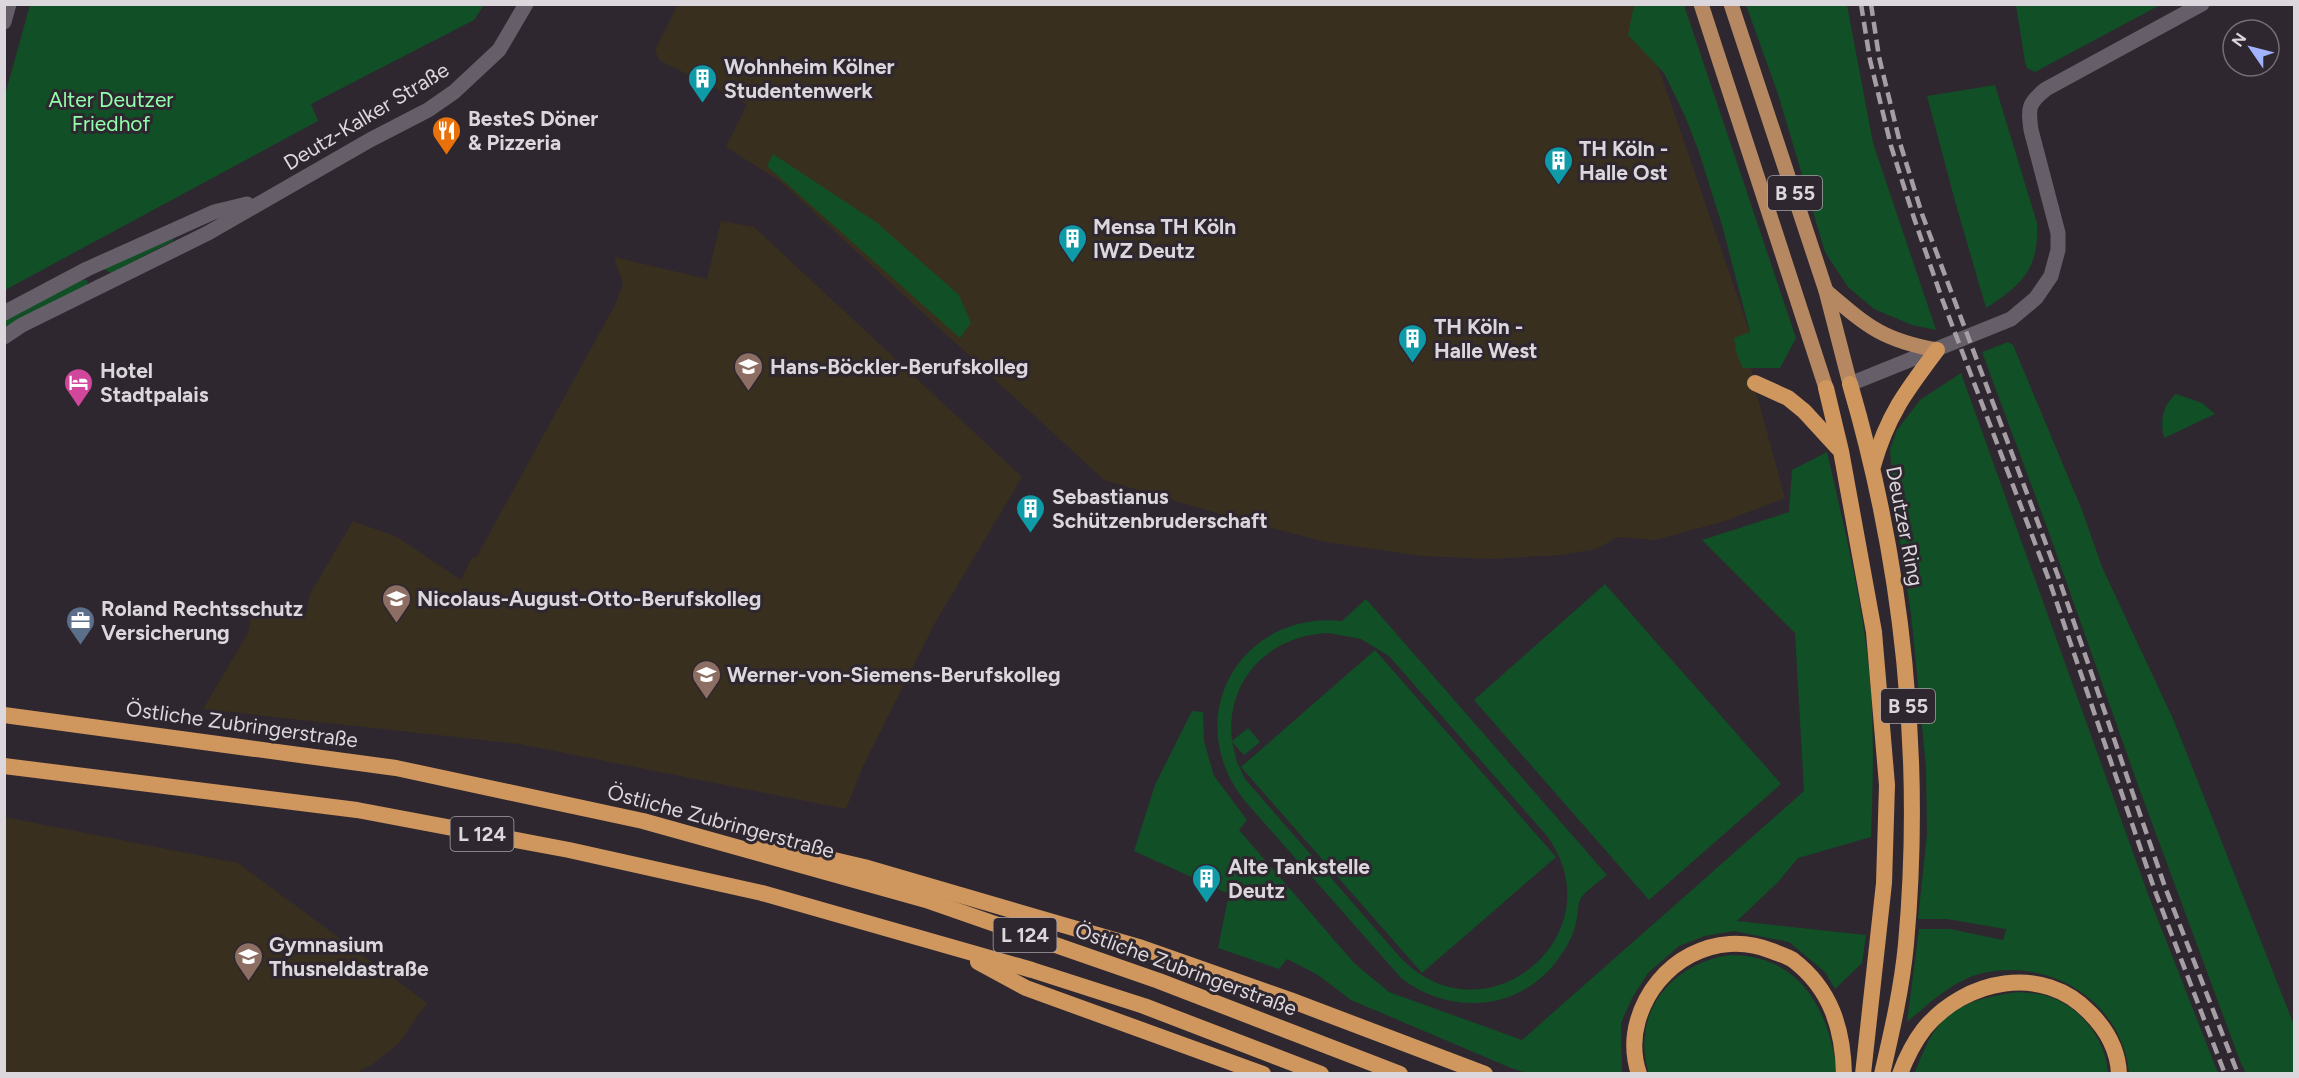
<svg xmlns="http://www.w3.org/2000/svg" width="2299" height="1078" viewBox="0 0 2299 1078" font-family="Figtree,sans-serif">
<rect width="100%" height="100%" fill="#2e272f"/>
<g fill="#392f1f">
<path d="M678,4L1637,5L1750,333L1752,377L1785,498L1722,522L1655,540L1618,537L1596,549L1561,555L1491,559L1422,556L1325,542L1234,518L1104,480L780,181L726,147L747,104L659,60L655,50Z"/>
<path d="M721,221L754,227L1022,477L936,621L864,764L846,809L520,744L203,709L248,633L253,605L306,614L310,594L353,521L397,537L461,580L472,557L476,558L615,305L623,283L614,257L707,279Z"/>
<path d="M4,817L238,863L427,1003L399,1043L373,1064L356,1073H5Z"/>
</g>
<g fill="#114f26" fill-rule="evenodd">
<path d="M30,5V4L484,5L474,20L311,104L318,121L5,290V95Z"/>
<path d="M1634,5H1684L1796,338L1780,368H1743L1737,355L1734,338L1750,332L1722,225L1699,152L1685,116L1664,73L1628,35Z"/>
<path d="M1746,5H1847L1873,143L1936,330L1912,325L1874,309L1848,287L1825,252L1778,94Z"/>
<path d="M2016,5V4L2160,5L2035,72L2027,68L2025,62Z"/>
<path d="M1995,85L2037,223C2039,270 2022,284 1986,308L1955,201L1927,96Z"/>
<path d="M773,154L876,222L959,295L971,323L960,338L767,166Z"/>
<path d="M173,237V241L111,273L104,269Z"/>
<path d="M82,279L88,281L87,285L5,328V318Z"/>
<path d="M2008,342L2013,345L2082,510L2102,567L2174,721L2294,1025V1073H2246L2240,1061L2139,788L2048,530L1982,352Z"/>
<path d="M1961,373L2149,897L2218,1073H2129C2122,1002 2052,958 1983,973C1953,980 1930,1003 1907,1022L1919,929H1950L2003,940L2007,926L2005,929L1947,919H1918L1927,834L1926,767L1911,614L1893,495L1890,449L1897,430L1920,400Z"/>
<path d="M2176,394L2202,403L2215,414L2164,438C2160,421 2162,406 2176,394Z"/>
<path d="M1827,452C1845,531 1865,610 1871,691C1874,740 1873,788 1871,837L1798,858L1778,882L1737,921L1866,935L1862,963L1835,989L1825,972L1789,942L1734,931L1705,936L1679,946L1648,973L1632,998L1621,1023L1622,1073H1527L1511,1068L1351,1000L1318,975L1287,959L1279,969L1218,948L1229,894L1134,851L1155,785L1192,711L1203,712L1204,741L1214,776L1247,820L1239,830L1354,963L1389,992L1522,1040L1804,791L1795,633L1702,540L1789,512L1792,470Z"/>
<path d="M1605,584L1781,784L1649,900L1474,700Z"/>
<path d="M1366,599L1607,875C1601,880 1583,893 1580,900C1578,904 1578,913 1577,918C1575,930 1570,942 1563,952C1527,1010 1455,1018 1402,979L1244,800C1180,718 1239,611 1342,621ZM1329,633L1361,639L1389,656L1547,836C1619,935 1483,1047 1399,956L1245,779L1237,762L1232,742L1244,755L1260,742L1248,728L1232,741C1225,680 1269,635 1329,633Z"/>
<path d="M1375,650L1556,857L1422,973L1241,767Z"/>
<path d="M1730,955C1800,955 1830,1010 1837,1074H1649C1630,1014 1671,963 1730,955Z"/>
<path d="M2020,992C2028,993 2036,993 2044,995C2078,1004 2106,1038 2108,1073L1914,1074C1920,1061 1924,1047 1932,1035C1951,1003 1986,996 2020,992Z"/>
</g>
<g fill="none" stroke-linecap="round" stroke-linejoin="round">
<g stroke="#665e68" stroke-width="15">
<path d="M4,22L9,4"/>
<path d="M1850,384L2011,319L2036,298L2051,276L2058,250V233L2031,130C2028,108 2028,103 2046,89L2202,4"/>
</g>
<g stroke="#665e68" stroke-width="15">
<path d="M4,313L87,269L214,212L247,204"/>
<path d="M4,337L22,325L208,233L370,140L428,110L454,92L499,50L526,4"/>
</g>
<g stroke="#b58861" stroke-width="15">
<path d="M1701,4L1826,388"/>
<path d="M1731,4L1826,291L1850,384"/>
<path d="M1826,291C1867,326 1882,340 1937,350"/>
</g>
<g stroke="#cf965e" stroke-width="16">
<path d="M1755,383L1788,398L1804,411L1838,448"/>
<path d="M1850,384C1903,565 1923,756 1906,944C1902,987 1892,1031 1882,1074"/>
<path d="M1826,388L1841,451L1874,632L1887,785L1884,883L1863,1074"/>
<path d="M1873,466C1887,416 1906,391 1937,350"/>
<path d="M4,715L396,768L643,821L926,900L1159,981L1400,1074"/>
<path d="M4,766L357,810L569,850L762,893L1032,970L1144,1006L1321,1074"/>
<path d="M752,841L864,867L1142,948L1290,1000L1485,1074"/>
<path d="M978,962L1026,988L1263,1074"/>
<path d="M1639,1074C1633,1056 1633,1037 1638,1020C1655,962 1716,928 1772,951C1779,954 1787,956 1793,960C1831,989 1843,1029 1844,1074"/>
<path d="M1900,1074C1906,1058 1914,1042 1924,1029C1965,979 2043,963 2090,1013C2107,1030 2118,1049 2119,1074"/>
</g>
<g stroke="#a59fa5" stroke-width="4.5" stroke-dasharray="12 6" stroke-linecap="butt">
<path d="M1861,4L1870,60L1891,146L1914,218L1941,296L2049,580L2155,891L2225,1074"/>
<path d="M1871,4L1879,57L1900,143L1922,214L2058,576L2165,887L2238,1074"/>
</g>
</g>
<defs>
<symbol id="building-pin" viewBox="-11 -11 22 30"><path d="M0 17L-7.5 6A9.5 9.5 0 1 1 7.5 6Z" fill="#0f9aa8" stroke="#2e272f"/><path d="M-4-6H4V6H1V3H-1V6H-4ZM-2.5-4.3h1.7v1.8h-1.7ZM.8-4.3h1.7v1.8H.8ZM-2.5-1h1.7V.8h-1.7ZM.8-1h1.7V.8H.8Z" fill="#fff"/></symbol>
<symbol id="restaurant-pin" viewBox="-11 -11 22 30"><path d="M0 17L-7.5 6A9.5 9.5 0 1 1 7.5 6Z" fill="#e8710a" stroke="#2e272f"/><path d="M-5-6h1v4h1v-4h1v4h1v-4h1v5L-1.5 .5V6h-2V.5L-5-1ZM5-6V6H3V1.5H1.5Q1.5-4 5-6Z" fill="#fff"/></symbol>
<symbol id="school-pin" viewBox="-11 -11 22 30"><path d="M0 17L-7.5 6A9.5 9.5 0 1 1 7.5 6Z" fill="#8d6e63" stroke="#2e272f"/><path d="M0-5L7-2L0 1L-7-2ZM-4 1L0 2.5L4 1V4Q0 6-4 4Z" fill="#fff"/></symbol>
<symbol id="hotel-pin" viewBox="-11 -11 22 30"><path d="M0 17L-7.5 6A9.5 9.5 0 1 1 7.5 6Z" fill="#d1479c" stroke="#2e272f"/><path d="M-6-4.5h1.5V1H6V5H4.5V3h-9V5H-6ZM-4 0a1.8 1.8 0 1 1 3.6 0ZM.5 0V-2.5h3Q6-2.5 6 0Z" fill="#fff"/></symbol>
<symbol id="office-pin" viewBox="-11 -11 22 30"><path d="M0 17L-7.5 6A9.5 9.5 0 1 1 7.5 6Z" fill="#5c6f8a" stroke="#2e272f"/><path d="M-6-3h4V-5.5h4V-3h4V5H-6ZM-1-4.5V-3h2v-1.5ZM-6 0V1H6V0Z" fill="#fff"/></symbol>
<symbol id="university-pin" viewBox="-11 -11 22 30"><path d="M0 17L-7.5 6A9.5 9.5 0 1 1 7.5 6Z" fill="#8d6e63" stroke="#2e272f"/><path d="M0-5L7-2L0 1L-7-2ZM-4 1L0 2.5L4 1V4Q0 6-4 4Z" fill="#fff"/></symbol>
</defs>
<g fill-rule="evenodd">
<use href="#building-pin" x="686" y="62" width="33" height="45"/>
<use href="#restaurant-pin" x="430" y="114" width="33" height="45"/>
<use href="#building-pin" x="1542" y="144" width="33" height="45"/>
<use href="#building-pin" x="1056" y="222" width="33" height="45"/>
<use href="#building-pin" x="1396" y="322" width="33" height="45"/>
<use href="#school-pin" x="732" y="350" width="33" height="45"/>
<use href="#hotel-pin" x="62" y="366" width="33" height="45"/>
<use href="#building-pin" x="1014" y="492" width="33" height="45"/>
<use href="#school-pin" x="380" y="582" width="33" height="45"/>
<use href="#office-pin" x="64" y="604" width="33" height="45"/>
<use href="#school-pin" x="690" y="658" width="33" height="45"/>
<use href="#building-pin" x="1190" y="862" width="33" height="45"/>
<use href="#university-pin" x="232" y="940" width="33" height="45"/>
</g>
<g text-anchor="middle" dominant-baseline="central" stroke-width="6" stroke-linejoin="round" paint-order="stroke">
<g fill="#2e272f" stroke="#a8a2a8" stroke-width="1.5">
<rect x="1768" y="176" width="54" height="34" rx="4.5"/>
<rect x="1881" y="689" width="54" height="34" rx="4.5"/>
<rect x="450.5" y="817" width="63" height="34" rx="4.5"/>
<rect x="993.5" y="918" width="63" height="34" rx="4.5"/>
</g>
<g font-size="20" font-weight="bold" fill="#dcd7dc">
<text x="1795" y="193">B 55</text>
<text x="1908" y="706">B 55</text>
<text x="482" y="834">L 124</text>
<text x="1025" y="935">L 124</text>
</g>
<g font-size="21" font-weight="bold" fill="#dcd7dc" stroke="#2e272f" text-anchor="start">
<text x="724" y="66">Wohnheim Kölner<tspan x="724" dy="24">Studentenwerk</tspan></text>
<text x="468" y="118">BesteS Döner<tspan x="468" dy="24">&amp; Pizzeria</tspan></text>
<text x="1579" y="148">TH Köln -<tspan x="1579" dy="24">Halle Ost</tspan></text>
<text x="1093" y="226">Mensa TH Köln<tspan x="1093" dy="24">IWZ Deutz</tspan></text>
<text x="1434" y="326">TH Köln -<tspan x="1434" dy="24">Halle West</tspan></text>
<text x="770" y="366">Hans-Böckler-Berufskolleg</text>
<text x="100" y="370">Hotel<tspan x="100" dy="24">Stadtpalais</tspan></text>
<text x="1052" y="496">Sebastianus<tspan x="1052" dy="24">Schützenbruderschaft</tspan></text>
<text x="417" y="598">Nicolaus-August-Otto-Berufskolleg</text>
<text x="101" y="608">Roland Rechtsschutz<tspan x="101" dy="24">Versicherung</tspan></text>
<text x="727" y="674">Werner-von-Siemens-Berufskolleg</text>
<text x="1228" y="866">Alte Tankstelle<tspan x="1228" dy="24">Deutz</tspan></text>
<text x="269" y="944">Gymnasium<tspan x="269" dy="24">Thusneldastraße</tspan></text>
</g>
<g font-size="21" fill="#91feab" stroke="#2e272f">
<text x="111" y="99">Alter Deutzer<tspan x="111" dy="24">Friedhof</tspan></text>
</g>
<g font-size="21" fill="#dcd7dc" stroke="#2e272f">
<text transform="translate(366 116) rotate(-31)">Deutz-Kalker Straße</text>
<text transform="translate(1905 526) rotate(79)">Deutzer Ring</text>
<text transform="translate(242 724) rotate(8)">Östliche Zubringerstraße</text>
<text transform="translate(721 821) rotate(15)">Östliche Zubringerstraße</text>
<text transform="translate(1186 969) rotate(20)">Östliche Zubringerstraße</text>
</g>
</g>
<rect width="2299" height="1078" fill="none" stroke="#dcd7dc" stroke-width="12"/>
<g transform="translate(2251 48) rotate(305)"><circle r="28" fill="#2e272f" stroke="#746d74" stroke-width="1.5"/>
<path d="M0-4.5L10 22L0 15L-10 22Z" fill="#a1b3fd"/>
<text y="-9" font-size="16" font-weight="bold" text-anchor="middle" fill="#dcd7dc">N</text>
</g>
</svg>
